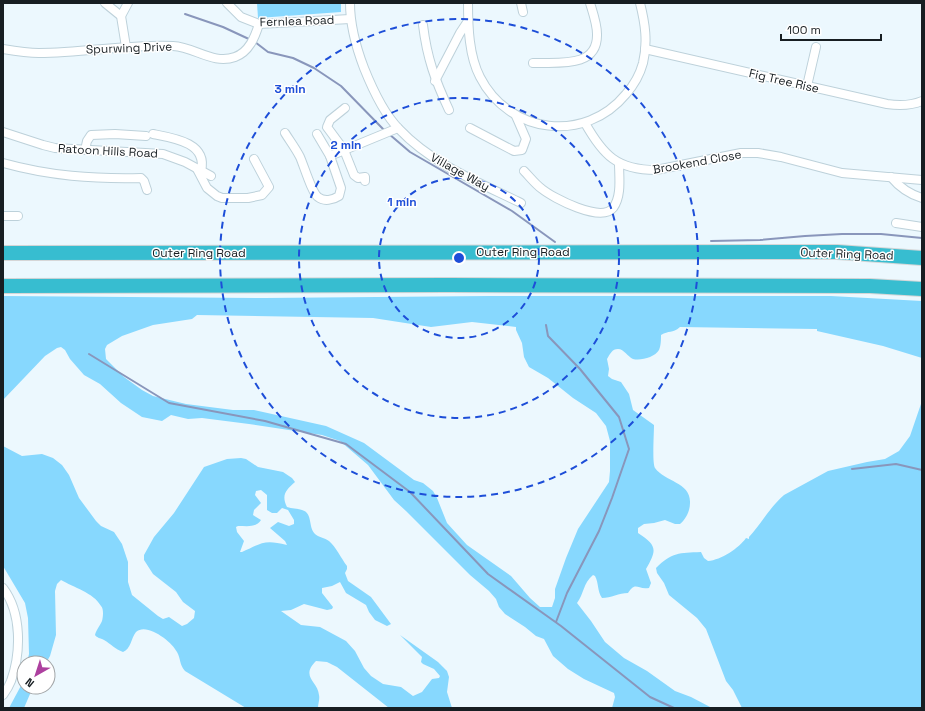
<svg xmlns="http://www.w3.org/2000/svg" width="925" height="711" viewBox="0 0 925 711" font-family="'Space Grotesk',sans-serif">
<rect width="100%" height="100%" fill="#ecf8fe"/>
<g fill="#87d8fe" fill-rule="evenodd">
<path d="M257,3H341V12L258,18Z"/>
<path d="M3,296L265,298L489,296H831L922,301V358L883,346L817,331V329L680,327C672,334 669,330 661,335C661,339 661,346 659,350C655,357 641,361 633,359C628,357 624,349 618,349C612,349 610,354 607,359L609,369L608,376L612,379L621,382L629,394L633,410L654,425C654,434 652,463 655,468C665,482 691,482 690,503C690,511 686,519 680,524H675L665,520L654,523L644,524L638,528V533C656,545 658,549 646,569L651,583L649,588C637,590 636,581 628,593C619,593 611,598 602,598C597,591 599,583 595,576L593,575C583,583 584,594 577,603L591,621L605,642L624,658L647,671L675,691L691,697L712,708H612L615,697L614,693L584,679L568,669L553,656L544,639L536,636L525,627L505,614L499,607L496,599L489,591L470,575L406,511L394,500L368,465L340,441L322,435L249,424L202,418L188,419L171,415L162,421L142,417L121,403L100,384L84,375L70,359L65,350L61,347L57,348L45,356L3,400ZM197,315L373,318L431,327L472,322L516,327V330L522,343L524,357L529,367L548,378L573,398L596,413L606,426L610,441V471L609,482L578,529L566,558L555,589V598L552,607H540L530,598L511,576L467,545L447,523L437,498L433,491L423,483L414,480L364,443L326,426L254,410H233L186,404L153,396L142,390L124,377L106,359L105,349L107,345L122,336L153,325L192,319Z"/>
<path d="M922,401V708H742L733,690L726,681L706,629L697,618L669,595L664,583L657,573L656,568C672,552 679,553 701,552L704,558L708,561C721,560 739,548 746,538L749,539V537C761,524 770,507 784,495L828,471L867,462L885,459L899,451L910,436Z"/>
<path d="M3,446L22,456L42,454L53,458L62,465L69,475L79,498L96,521L101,526L114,532L122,544L128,562V582L132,595L158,616L163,619L169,617L182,626L187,624L194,618L195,611L183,602L176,592L153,574L144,560V555L154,537L174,513L204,467L227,459L241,458L246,459L258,467L283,472L292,478L295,482C286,490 281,495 287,507C292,509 297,508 302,510C313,513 308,527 315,534C318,537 325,538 329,541C336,547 341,558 347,566V569L345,573L348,581L371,597L391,624L387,626L375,620L369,612L366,605L346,593L340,582L332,586L322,588V593L333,607L332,609L327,610L304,604L291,610L281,611L301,625L320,627L346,641L355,651L364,668L371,676L383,684L401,687L413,696L422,692L432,679L439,678L440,676L434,669L423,664L421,662L422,657L400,635L438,662L447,671L449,677L447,692L452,708H389L337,667L327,662L316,661C300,677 318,681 319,695C320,699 318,704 318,708H246L185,671C179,664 181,659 177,652C172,642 147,622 136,632C131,638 131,649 123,652C115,649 111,644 104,640C100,638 97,638 95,635C96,630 100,626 102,621C103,617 104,609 101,606C94,593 73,587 61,580L57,584L55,591L56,635L50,656L46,663H27L29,654L28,618L25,603L3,566ZM261,490L267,495V510L272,513H277L282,508L288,510L294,520V524L289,526L278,522L270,528L285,541L287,545C264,539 262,543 242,552H240L244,541L237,532L236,527L238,526C247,526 256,528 261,520L253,515L254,510L261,503L255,495L256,491Z"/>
<path d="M24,680V687H33L24,708H9Z"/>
</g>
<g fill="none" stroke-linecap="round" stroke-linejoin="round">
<g stroke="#8996bb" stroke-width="2">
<path d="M185,14L223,27L251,40"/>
<path d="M255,42L268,52L293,58L314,68L341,86L385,131"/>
<path d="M389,134L410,152L512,211L555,242"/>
<path d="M711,241L760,240L805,236L842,234H881L922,238"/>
<path d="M546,325L548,336L580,369L619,417L629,449L612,498L599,531L567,593L556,622"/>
<path d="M89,354L169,403L265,421L346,444L410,492L488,574L561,626L650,697L674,708"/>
<path d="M852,469L896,464L922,470"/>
</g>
<defs>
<g id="minor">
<path d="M105,3L121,16L126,47"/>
<path d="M227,3L241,17L259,24L350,19"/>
<path d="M350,3C350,26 356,47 364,68C372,88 384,114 399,129C432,164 478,182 521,203"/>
<path d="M468,3C468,27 469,56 480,77C509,134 585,144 626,94C634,85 640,74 643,63C648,42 645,23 640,3"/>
<path d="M521,3L523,12"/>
<path d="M121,16L128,3"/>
<path d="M423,25C427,58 435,80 449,110"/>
<path d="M3,49C15,51 27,53 39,53C84,53 129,44 173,46C195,47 213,65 235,57C249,52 255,37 259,24"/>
<path d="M645,49L887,104C900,106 910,106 922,101"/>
<path d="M533,63C557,62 598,69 597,34C597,24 593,13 590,3"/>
<path d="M435,81L460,33L468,21"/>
<path d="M807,86L816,47"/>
<path d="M345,108L330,120L327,127L344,150L354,175L358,178L365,177V181"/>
<path d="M585,123C603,155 617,170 656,170L741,153H758L781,157L842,173L922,180"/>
<path d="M470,128L514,151L522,150L526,139L516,116"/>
<path d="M3,132L43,145L55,148L163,154L185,162L211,176"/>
<path d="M285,133C290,141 296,149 300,157C304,166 312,193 318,197C324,202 333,200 339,196L341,188L330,156L317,134"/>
<path d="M153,134C174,138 208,143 201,171"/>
<path d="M85,150L87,141L91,135L115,134L146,136"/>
<path d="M330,156L398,128"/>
<path d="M3,163C50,176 93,179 141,178L144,181L147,190"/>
<path d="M197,169L207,188L217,196L222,198H248L262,195L269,187L254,159"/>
<path d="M524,171C530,177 535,184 542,189C553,198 601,223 613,208C622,196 619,177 619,163"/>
<path d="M891,177C900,188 909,194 922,198"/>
<path d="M3,216H18"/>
<path d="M896,223L922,227"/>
<path d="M3,588C22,613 21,653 11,681C9,686 6,691 3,695"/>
</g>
<g id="motorway">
<path d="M3,253L837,252L922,258"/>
<path d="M3,286L448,285L870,286L922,289"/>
</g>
</defs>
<use href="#minor" stroke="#bdd1da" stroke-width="10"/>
<use href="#motorway" stroke="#d5d6d7" stroke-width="16"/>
<use href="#minor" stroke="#fff" stroke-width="8"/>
<use href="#motorway" stroke="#37bdd0" stroke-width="14"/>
</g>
<g fill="none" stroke="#1d4ed8" stroke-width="2" stroke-dasharray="7 5">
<circle cx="459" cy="258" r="80"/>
<circle cx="459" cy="258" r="160"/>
<circle cx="459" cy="258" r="239"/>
</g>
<g text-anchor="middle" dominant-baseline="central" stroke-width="3" stroke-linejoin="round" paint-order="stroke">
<g font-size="12" fill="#171e22" stroke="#fff">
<text transform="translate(297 21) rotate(-2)">Fernlea Road</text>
<text transform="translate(129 48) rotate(-2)">Spurwing Drive</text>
<text transform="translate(784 81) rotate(13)">Fig Tree Rise</text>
<text transform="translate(108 151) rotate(3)">Ratoon Hills Road</text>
<text transform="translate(697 162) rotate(-10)">Brookend Close</text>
<text transform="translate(460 172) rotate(29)">Village Way</text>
<text x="523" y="252">Outer Ring Road</text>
<text x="199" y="253">Outer Ring Road</text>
<text transform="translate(847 254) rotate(2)">Outer Ring Road</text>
</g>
</g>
<circle cx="459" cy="258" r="6" fill="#1d4ed8" stroke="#fff" stroke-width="2"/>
<g font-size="12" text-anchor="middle" font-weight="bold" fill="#1d4ed8" stroke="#fff" stroke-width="3" stroke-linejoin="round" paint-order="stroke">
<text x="290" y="93">3 min</text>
<text x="346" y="149">2 min</text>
<text x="402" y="206">1 min</text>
</g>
<rect width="925" height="711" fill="none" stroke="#171e22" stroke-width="8"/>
<g transform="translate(36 675) rotate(219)"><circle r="19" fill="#ffffff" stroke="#a2a5a7"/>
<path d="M0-3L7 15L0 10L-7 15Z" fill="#ad409f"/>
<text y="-6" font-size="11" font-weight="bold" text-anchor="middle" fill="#171e22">N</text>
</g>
<path d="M781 34v6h100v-6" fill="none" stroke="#171e22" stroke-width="2"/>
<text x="787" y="34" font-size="12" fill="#171e22" stroke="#ffffff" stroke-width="3" paint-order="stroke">100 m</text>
</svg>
